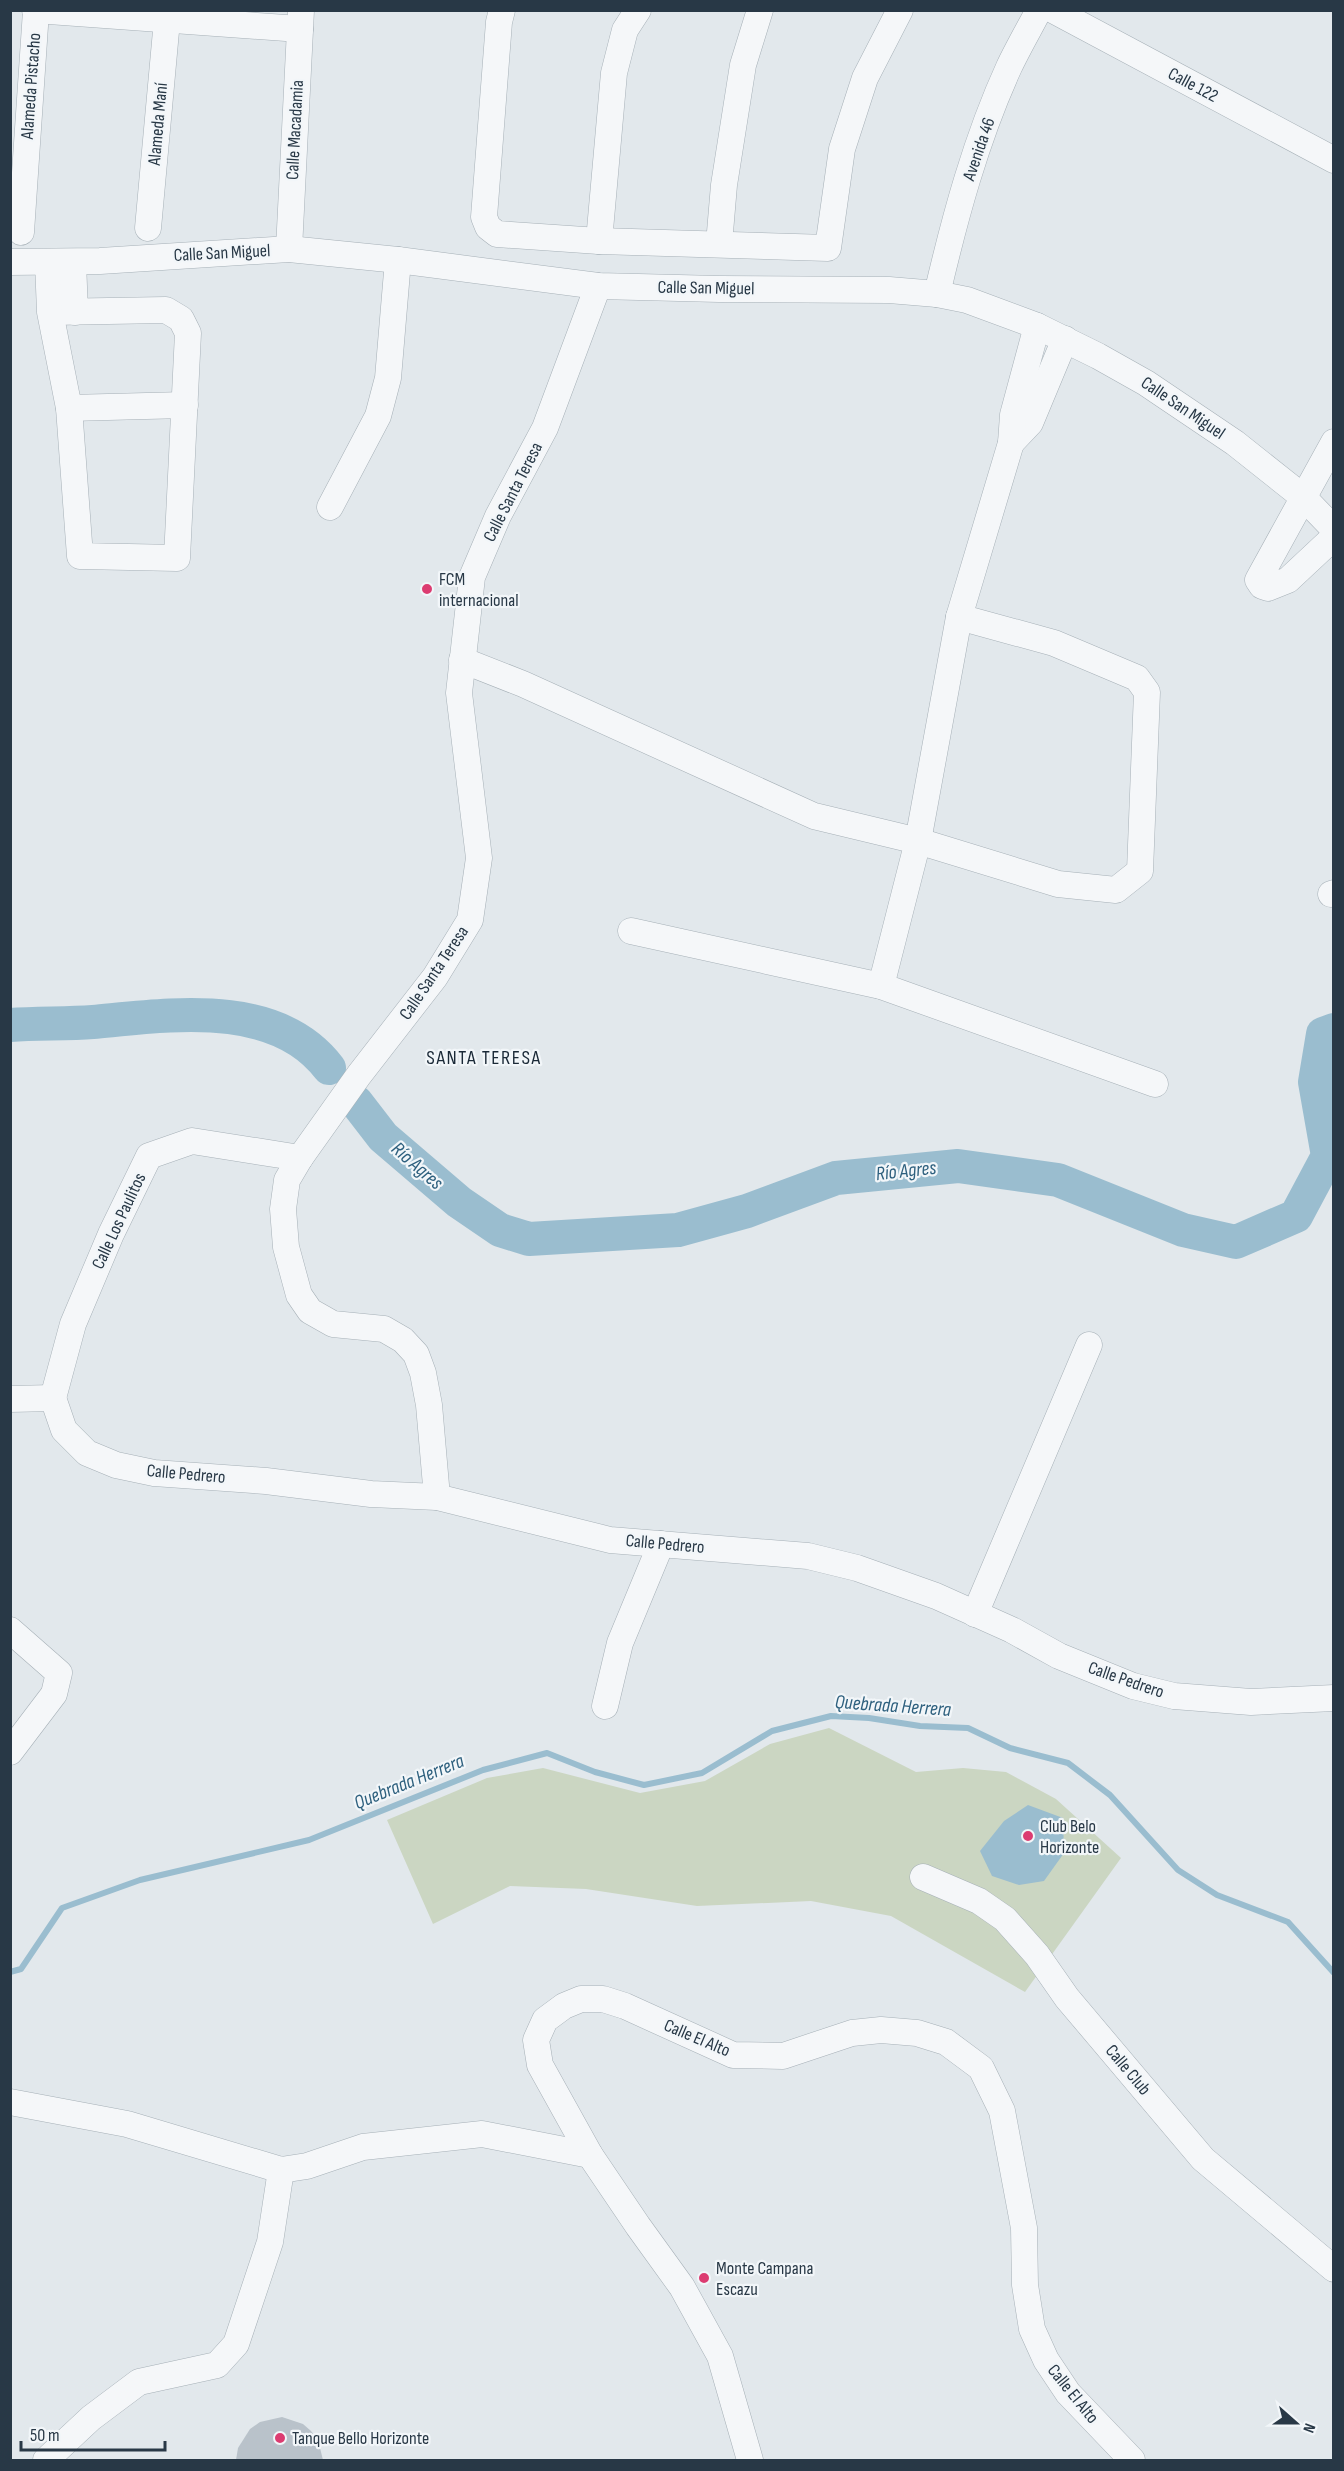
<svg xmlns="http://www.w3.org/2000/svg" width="1344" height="2471" viewBox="0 0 1344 2471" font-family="'Sofia Sans Condensed',sans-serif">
<rect width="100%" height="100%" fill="#e2e8ec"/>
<path fill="#cbd6c2" d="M829,1728L916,1772L963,1768L1006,1772L1056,1799L1121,1858L1025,1992L891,1916L811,1901L697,1906L586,1889L510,1886L433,1924L387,1820L487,1778L543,1768L640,1793L705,1781L770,1744Z"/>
<path fill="#9abdcf" d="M1028,1805L1063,1818L1064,1853L1044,1881L1019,1885L992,1876L980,1851L1004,1821Z"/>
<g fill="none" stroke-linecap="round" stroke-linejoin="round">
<path stroke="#9abdcf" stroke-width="6" d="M10,1972L21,1969L62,1908L140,1880L309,1840L483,1770L547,1753L595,1772L644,1785L702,1773L772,1731L831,1716L869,1718L920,1726L968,1728L1010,1748L1068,1763L1110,1795L1178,1870L1217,1895L1288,1922L1334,1973"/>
<g stroke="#9abdcf" stroke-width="34">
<path d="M10,1025C38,1023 66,1024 93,1022C169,1015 276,998 329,1068"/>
<path d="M356,1102L383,1137L459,1202L500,1230L529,1239L678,1230L747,1211L836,1178L958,1166L1058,1180L1183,1230L1236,1242L1296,1216L1328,1156L1315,1082L1323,1034L1334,1030"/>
</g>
</g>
<path fill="#b9c2ca" d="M282,2417L303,2424L311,2431L318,2440L323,2460H236L238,2448L250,2429L260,2422Z"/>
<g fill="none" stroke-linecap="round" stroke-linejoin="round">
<defs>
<g id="minor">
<path d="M35,10L300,29"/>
<path d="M502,10L499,22L484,217L488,227L497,234L599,241L828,248L842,149L865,78L900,10"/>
<path d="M1053,10L1334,160"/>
<path d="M148,228L167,20"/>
<path d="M21,232L36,11"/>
<path d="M599,241L614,73L625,30L638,10"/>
<path d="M719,244L724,185L743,65L760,10"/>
<path d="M289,249L301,10"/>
<path d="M10,262L100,261L289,249L398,260L598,286L719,289L889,290L937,294L967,300L1037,326L1098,356L1146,383L1235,443L1303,497L1334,529"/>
<path d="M48,262L50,312L69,408L80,556L177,558L188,333L181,319L166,310L50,312"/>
<path d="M73,262L75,312"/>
<path d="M937,294C955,217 976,139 1009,67C1018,48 1029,29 1039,10"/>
<path d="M69,408L185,405"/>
<path d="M1334,442L1258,580L1262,586L1268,588L1288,580L1334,537"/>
<path d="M1011,443L1030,423L1065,339"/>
<path d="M330,507L378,416L388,378L398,260"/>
<path d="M462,660L523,684L814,816L918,841L1058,884L1116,890L1140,871L1147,692L1137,678L1054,643L959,617"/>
<path d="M1331,894L1334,893"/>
<path d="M631,931L881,986L1155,1084"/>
<path d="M881,986L918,841L959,617L1011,443L1013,415L1037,326"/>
<path d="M53,1398L64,1430L87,1453L116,1465L154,1473L266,1481L371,1494L437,1497L610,1540L808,1556L857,1568L936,1596L1012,1630L1059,1656L1133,1686L1174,1696L1251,1702L1334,1698"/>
<path d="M53,1398L73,1324L111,1234L149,1156L192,1141L300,1158"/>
<path d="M10,1399L53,1398"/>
<path d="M437,1497L429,1405L423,1373L416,1354L403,1340L384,1329L333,1324L310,1311L299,1295L286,1247L283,1209L287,1180L300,1158L359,1075L435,977L470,920L479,858L459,693L472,577L498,516L545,428L598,286"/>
<path d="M975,1614L1089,1345"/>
<path d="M10,1630L59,1673L54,1694L10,1752"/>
<path d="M605,1706L620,1643L661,1544"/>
<path d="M923,1877L979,1901L1005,1919L1037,1955L1067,1998L1203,2159L1334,2269"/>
<path d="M10,2102L127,2124L281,2170L307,2166L363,2147L482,2134L590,2155"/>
<path d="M46,2460L91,2418L139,2382L217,2365L236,2344L270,2242L281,2170"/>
<path d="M750,2460L720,2356L682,2287L638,2226L590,2155L540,2065L536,2040L545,2020L564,2006L581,1999H603L625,2006L733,2055L783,2056L852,2033L881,2030L917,2033L946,2042L981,2068L1002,2111L1024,2228L1025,2285L1032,2329L1046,2360L1068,2393L1132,2460"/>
</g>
</defs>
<use href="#minor" stroke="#a6b0b7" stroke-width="27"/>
<use href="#minor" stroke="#f5f7f9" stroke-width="26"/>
</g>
<g fill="#dc3c71" stroke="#f2f6f9" stroke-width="2">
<circle cx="427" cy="589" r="6"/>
<circle cx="1028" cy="1836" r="6"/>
<circle cx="704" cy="2278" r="6"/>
<circle cx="280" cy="2438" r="6"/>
</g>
<g text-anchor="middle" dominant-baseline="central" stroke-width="4.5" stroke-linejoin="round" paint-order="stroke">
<g font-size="18" fill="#283846" stroke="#f2f6f9">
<text transform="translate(1193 85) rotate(28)">Calle 122</text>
<text transform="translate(31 86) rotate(-86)">Alameda Pistacho</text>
<text transform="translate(158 124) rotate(-85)">Alameda Maní</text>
<text transform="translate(295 130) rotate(-87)">Calle Macadamia</text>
<text transform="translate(979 149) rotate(-71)">Avenida 46</text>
<text transform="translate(222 253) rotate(-3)">Calle San Miguel</text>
<text transform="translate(706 288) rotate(1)">Calle San Miguel</text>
<text transform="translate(1183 408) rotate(34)">Calle San Miguel</text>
<text transform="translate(513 492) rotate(-63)">Calle Santa Teresa</text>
<text transform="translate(434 973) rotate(-56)">Calle Santa Teresa</text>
<text transform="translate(119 1221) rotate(-65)">Calle Los Paulitos</text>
<text transform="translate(186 1474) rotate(5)">Calle Pedrero</text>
<text transform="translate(665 1544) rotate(5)">Calle Pedrero</text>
<text transform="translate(1126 1680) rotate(19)">Calle Pedrero</text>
<text transform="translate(697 2038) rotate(23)">Calle El Alto</text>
<text transform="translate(1128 2070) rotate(50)">Calle Club</text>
<text transform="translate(1073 2394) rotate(51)">Calle El Alto</text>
</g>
<g font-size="18" fill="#283846" stroke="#f2f6f9" text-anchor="start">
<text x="439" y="579">FCM<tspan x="439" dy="21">internacional</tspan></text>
<text x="1040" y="1826">Club Belo<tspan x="1040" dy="21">Horizonte</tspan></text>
<text x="716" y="2268">Monte Campana<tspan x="716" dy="21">Escazu</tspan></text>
<text x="292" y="2438">Tanque Bello Horizonte</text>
</g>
<g font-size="20" letter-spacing="1.5" fill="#1a2937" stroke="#f2f6f9">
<text x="484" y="1058">SANTA TERESA</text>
</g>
<g font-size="20" font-style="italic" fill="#2e607e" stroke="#f2f6f9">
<text transform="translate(417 1166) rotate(41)">Río Agres</text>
<text transform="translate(906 1171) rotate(-6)">Río Agres</text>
<text transform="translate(893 1706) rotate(4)">Quebrada Herrera</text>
<text transform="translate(409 1782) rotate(-22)">Quebrada Herrera</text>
</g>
</g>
<rect width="1344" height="2471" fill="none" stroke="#283846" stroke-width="24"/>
<g transform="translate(1296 2423) rotate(111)" stroke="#f2f6f9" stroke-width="4.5" paint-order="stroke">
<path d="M0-4.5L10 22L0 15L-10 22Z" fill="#283846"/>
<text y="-9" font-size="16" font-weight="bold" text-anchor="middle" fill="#283846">N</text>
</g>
<path d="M21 2441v9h144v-9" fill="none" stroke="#283846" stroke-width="3"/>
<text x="30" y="2441" font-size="18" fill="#283846" stroke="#f2f6f9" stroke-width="4.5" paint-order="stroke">50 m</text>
</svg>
